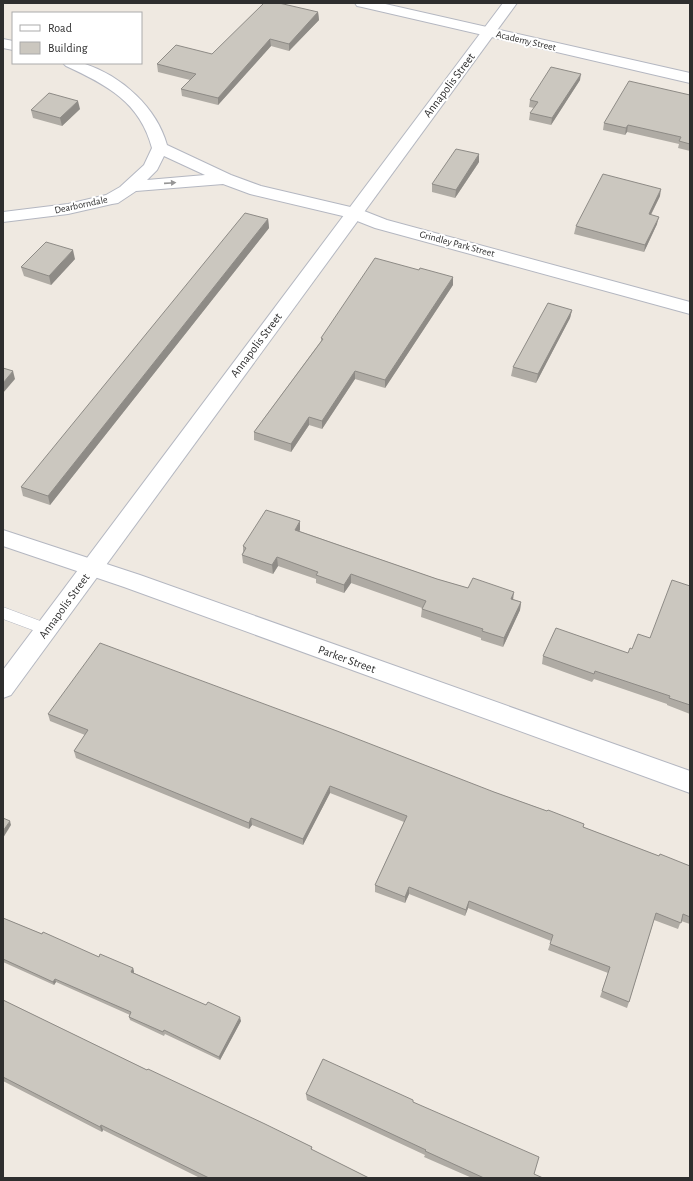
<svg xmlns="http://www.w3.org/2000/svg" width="693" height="1181" viewBox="0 0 693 1181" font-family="'Alegreya Sans',sans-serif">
<rect width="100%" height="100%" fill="#efe9e1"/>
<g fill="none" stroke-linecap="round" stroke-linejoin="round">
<defs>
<path id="lane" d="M3,607L51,625L54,629L51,633L46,635L3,619Z"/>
<g id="street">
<path d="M355,3H381L690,73V83L362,7L357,6Z"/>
<path d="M3,39L13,41V50L3,48Z"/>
<path d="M63,63C70,63 79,62 85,64C122,76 157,108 167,145L231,175L261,186L359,209L387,220L690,302V314L375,228L347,217L250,194L223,184L136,191L118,203L112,204L68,214L3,222V212L68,204L106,195L120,187L144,165L152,148C140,102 107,85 66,66ZM164,156L205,175L147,180L157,170Z"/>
<path d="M3,530L140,575L690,771V793L124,587L3,546Z"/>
</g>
<path id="secondary" d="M503,3H517L11,695L3,698V670Z"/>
</defs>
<use href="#lane" stroke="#b4b7c1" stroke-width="1"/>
<use href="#street" stroke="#b4b7c1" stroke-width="2"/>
<use href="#secondary" stroke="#b4b7c1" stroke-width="2"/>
<use href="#lane" fill="#fff" fill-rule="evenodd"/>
<use href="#street" fill="#fff" fill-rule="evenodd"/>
<use href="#secondary" fill="#fff" fill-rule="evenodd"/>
</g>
<g fill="#afaba4">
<path d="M318,12L319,20L289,51L271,46L218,105L182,96L181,89L190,80L158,72L157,64L212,54Z"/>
<path d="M580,80L551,125L529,120L530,113L534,108L529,107L530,100Z"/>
<path d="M690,95V151L678,148L679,144L627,132L625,135L603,130L604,123Z"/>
<path d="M80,109L62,126L33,118L31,110Z"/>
<path d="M479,162L455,198L432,192V184Z"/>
<path d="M660,196L651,215L657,224L644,252L574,234L576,226Z"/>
<path d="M268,219L269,228L50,505L23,496L21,487Z"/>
<path d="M75,259L51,285L24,276L21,267Z"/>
<path d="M453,285L385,388L355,379L322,429L309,425L291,452L254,440V432L321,341V338Z"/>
<path d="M572,310L570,318L536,383L511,376L513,367Z"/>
<path d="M300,530L299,531L437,579L468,588L513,599L521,602L520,610L503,647L481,640V638L421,617L422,608L351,583L344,593L316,583V579L278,566L273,574L243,563L242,555L243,552V546Z"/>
<path d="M690,586V714L667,705V704L594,679L592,682L542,664L543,656L628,653L650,638Z"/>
<path d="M48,714L494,792L584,824L583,827L659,856L690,866V924L681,921L678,929L654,920L629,1002L627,1008L600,997L608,973L548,950L551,941L468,908L465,916L409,894L405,903L375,892V885L404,822L330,793L303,845L252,825L249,829L76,758L74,751L85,735L50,721Z"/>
<path d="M3,918L42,934L99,957L133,968L134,972V973L241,1021L220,1060L165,1034L164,1036L130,1020L129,1017L130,1015L56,982L54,985L3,962Z"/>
<path d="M3,1000L147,1070L312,1147V1150L369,1178H200L103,1130L102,1132L3,1081Z"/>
<path d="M306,1094L413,1100V1102L534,1174L543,1178H472L424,1157L425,1155L307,1100Z"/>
</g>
<g fill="#8e8b86">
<path d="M318,12L319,20L289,51V44Z"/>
<path d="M270,39L271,46L218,105V98Z"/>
<path d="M581,74L580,80L551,125L552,118Z"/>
<path d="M78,101L80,109L62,126L60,118Z"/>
<path d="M628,125L627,132L625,135L626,128Z"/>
<path d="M479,154V162L455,198L456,190Z"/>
<path d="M661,189L660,196L647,222L649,214Z"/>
<path d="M659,217L657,224L644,252L645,245Z"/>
<path d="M268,219L269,228L50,505L48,496Z"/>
<path d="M73,250L75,259L51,285L49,276Z"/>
<path d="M453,277V285L385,388V380Z"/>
<path d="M572,310L570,318L536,383L538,374Z"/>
<path d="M13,371L15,379L3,393V383Z"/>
<path d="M355,371V379L322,429V421Z"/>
<path d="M309,417V425L291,452V444Z"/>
<path d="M300,521V530L295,538V530Z"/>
<path d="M277,557L278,566L273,574L272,565Z"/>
<path d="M351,574V583L344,593V585Z"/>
<path d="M514,592L513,600L511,599Z"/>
<path d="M521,602L520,610L503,647L504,638Z"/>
<path d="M330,786V793L303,845V839Z"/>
<path d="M251,818L252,825L249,829V823Z"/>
<path d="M10,821L11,825L3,838V831Z"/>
<path d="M409,887V894L405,903V897Z"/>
<path d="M469,901L468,908L465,916L466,910Z"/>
<path d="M133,968L134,972L132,975L131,972Z"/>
<path d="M55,979L56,982L54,985L53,982Z"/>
<path d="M240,1017L241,1021L220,1060L219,1057Z"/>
<path d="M101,1125L103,1130L102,1132L100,1127Z"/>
</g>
<g fill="#cbc7bf" stroke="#8e8b86">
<path d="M264,3H279L318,12L289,44L270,39L218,98L181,89L196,74L157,64L176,45L212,54Z"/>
<path d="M551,67L581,74L552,118L530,113L538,102L530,100Z"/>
<path d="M629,81L690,95V144L679,141L681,137L628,125L626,128L604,123Z"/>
<path d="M49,93L78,101L60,118L31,110Z"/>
<path d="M456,149L479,154L456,190L432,184Z"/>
<path d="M603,174L661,189L649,214L659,217L645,245L576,226Z"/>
<path d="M245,213L268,219L48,496L21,487Z"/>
<path d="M46,242L73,250L49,276L21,267Z"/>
<path d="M375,258L419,270L420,268L453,277L385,380L355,371L322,421L309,417L291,444L254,432L323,339L321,338Z"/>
<path d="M548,303L572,310L538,374L513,367Z"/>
<path d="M3,368L13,371L3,383Z"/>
<path d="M266,510L300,521L295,530L437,579L468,588L473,578L514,592L511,599L521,602L504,638L482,631L483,629L422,609L426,601L351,574L344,585L316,575L318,572L277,557L272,565L242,555L246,548L243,546Z"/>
<path d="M672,580L690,586V705L669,698L670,696L595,671L594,674L543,656L556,628L628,653L630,648L632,649L638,634L650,638Z"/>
<path d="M100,643L337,731L494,792L547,811L548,810L584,824L583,827L659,856L660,854L690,866V917L683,914L681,923L656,913L629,1002L602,991L610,967L550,944L553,935L469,901L466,910L409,887L405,897L375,885L407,816L330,786L303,839L251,818L249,823L74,751L88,730L48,714Z"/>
<path d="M3,818L10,821L3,831Z"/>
<path d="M3,918L42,934L43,932L99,957L100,954L133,968L131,972L206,1005L208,1002L240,1017L219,1057L164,1030L163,1032L129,1017L131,1012L55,979L53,982L3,959Z"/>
<path d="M3,1000L147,1070L148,1069L265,1124L312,1147L311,1149L369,1178H209L101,1125L100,1127L3,1077Z"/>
<path d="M323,1059L413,1100V1102L539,1157L534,1174L543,1178H484L425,1151L426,1150L306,1094Z"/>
</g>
<defs><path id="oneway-solid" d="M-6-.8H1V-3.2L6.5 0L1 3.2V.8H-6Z"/></defs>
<use fill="#969696" href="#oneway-solid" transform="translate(170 183) rotate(-4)"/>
<g text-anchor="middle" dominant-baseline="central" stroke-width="4" stroke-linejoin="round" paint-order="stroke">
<g font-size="10" fill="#2e2e2e" stroke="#fff">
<text transform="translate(526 41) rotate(13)">Academy Street</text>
<text transform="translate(81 205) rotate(-12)">Dearborndale</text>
<text transform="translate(457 244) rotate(15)">Grindley Park Street</text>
</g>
<g font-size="12" fill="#2e2e2e" stroke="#fff">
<text transform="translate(449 85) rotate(-53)">Annapolis Street</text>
<text transform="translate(256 345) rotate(-53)">Annapolis Street</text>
<text transform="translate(64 606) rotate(-54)">Annapolis Street</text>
<text transform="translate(347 659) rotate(20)">Parker Street</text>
</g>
</g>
<rect width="693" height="1181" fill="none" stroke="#2e2e2e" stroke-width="8"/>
<rect x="12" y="12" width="130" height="52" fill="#ffffff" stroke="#ababab"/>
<rect x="20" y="25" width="20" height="6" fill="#ffffff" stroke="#ababab"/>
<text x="48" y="32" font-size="12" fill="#2e2e2e">Road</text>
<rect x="20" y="42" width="20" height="12" fill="#cbc7bf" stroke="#ababab"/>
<text x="48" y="52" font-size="12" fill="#2e2e2e">Building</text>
</svg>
